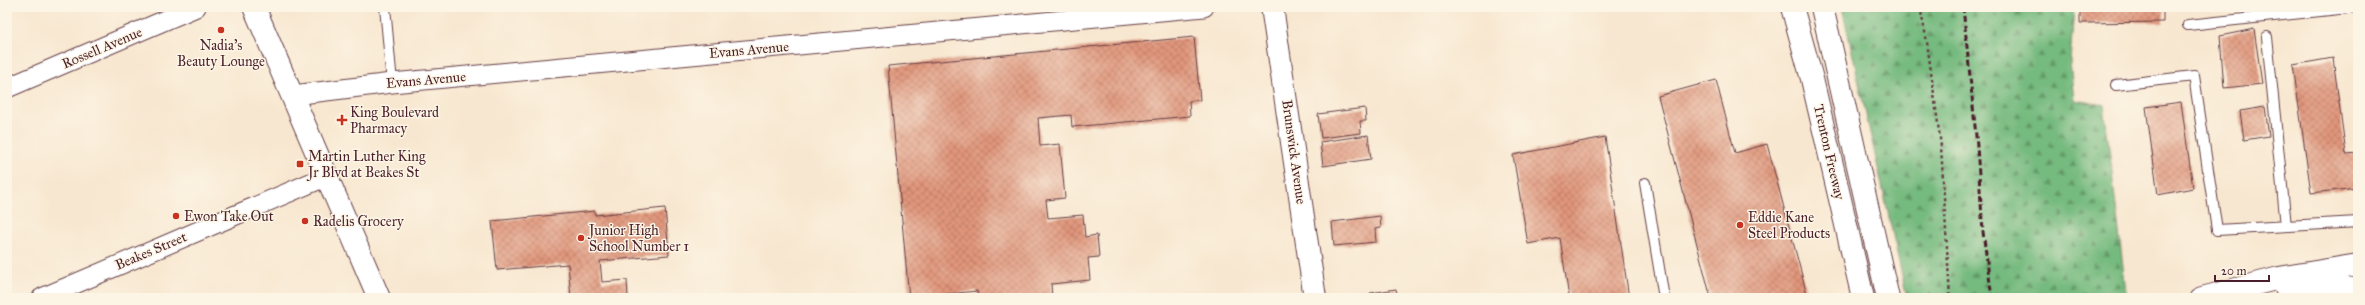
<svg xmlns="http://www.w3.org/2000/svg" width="2365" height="305" viewBox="0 0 2365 305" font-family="'IM FELL Great Primer',serif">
<defs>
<pattern id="forest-firs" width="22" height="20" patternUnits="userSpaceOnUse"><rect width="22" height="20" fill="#75ba7e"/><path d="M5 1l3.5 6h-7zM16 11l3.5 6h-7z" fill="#629767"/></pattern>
<pattern id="building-cross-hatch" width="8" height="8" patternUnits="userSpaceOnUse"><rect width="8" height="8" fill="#e1967c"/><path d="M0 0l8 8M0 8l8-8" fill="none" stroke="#b87a66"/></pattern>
</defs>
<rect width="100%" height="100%" fill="#fcf5e5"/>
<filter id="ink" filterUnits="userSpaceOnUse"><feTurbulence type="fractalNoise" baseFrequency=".025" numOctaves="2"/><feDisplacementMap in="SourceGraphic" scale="8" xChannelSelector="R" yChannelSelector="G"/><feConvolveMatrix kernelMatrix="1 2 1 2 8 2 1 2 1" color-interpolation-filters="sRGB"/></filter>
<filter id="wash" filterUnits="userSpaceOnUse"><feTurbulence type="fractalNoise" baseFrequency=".012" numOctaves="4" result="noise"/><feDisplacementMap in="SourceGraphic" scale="16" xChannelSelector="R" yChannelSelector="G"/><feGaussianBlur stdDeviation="0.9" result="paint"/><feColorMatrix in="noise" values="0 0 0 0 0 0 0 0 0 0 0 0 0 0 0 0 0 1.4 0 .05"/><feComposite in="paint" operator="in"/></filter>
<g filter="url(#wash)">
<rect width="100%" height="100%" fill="#f8e7d0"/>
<path fill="url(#forest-firs)" stroke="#606c54" d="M1842,7H2074L2070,62L2074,100L2104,105L2126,292L2101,298H1907Z"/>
<g id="blocks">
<g fill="url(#building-cross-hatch)">
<path d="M2080,7H2163V22L2080,23Z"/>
<path d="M2254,29L2262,84L2224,88L2220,36Z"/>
<path d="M1194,37L1200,100L1189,101L1190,116L1072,127L1071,115L1038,118L1040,146L1060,144L1065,198L1046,200L1048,218L1083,215L1085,237L1097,235L1099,257L1088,258L1090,280L1051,284L1052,298H978L977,291L909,298L888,66Z"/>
<path d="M2333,58L2346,154L2358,153V188L2311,193L2293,65Z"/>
<path d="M1716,80L1735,153L1767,144L1808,298H1711L1658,96Z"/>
<path d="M2181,102L2193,188L2158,195L2146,107Z"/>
<path d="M2265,107L2269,136L2244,140L2240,111Z"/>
<path d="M1365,108L1366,121H1360L1361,133L1321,138L1318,114Z"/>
<path d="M1368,135L1371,159L1323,166L1320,142Z"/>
<path d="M1605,137L1629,298H1569L1560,238L1528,244L1513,155Z"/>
<path d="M665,208L669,255L600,261L602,282L627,280L628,297L625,298H571L568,264L497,270L492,221L595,211V215Z"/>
<path d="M1380,216L1381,228L1375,229L1376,242L1334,246L1332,222Z"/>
<path d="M1396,289L1398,298H1371L1370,293Z"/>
</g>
</g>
</g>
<g filter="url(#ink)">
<use href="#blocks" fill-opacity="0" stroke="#643d44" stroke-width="1"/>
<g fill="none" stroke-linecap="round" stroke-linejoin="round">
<defs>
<g id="service">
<path d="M385,7L392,83"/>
<path d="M2188,25L2358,7"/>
<path d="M2267,37L2286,226"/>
<path d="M2116,85L2194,76L2217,230L2358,222"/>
<path d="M1645,183L1664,298"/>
</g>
<g id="minor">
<path d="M7,88L196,7"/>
<path d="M293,95L392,83L1204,7"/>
<path d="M42,298L327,176"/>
</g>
<g id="tertiary">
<path d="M2285,286L2358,289"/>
<path d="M2202,298L2279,278L2358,265"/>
</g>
<g id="primary">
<path d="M254,7L379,298"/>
<path d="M1272,7L1315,298"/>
</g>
<g id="motorway">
<path d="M1792,7L1812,79L1863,298"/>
<path d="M1822,7L1888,298"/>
</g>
</defs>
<use href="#service" stroke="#643d44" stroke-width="12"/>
<use href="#minor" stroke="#643d44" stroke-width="21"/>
<use href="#tertiary" stroke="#643d44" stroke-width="24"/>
<use href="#primary" stroke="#643d44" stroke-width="24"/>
<use href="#motorway" stroke="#643d44" stroke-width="24"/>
<path stroke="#643d44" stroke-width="2.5" stroke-dasharray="3 3" stroke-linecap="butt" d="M1920,7L1927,42L1941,146L1950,298"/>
<use href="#service" stroke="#fff" stroke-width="10"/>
<use href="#minor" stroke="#fff" stroke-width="19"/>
<use href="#tertiary" stroke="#fff" stroke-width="22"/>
<use href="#primary" stroke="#fff" stroke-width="22"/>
<use href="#motorway" stroke="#fff" stroke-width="22"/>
<path stroke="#4a1f2b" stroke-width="3" stroke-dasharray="6 3" stroke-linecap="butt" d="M1963,7L1977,146L1983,232L1992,298"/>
</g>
</g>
<g fill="#c8321e" stroke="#fcf5e5" stroke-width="1.5">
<circle cx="221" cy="30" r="4"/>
<path d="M340 114h4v4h4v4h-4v4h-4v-4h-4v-4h4z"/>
<rect x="296" y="160" width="8" height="8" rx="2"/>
<circle cx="176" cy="216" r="4"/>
<circle cx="305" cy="221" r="4"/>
<circle cx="1740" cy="225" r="4"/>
<circle cx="581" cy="238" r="4"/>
</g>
<g text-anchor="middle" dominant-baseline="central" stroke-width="3" stroke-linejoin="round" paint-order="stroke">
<g font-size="14" fill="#4a1f2b" stroke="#fcf5e5" text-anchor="start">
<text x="221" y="45" text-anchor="middle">Nadia's<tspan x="221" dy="16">Beauty Lounge</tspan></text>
<text x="350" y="112">King Boulevard<tspan x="350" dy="16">Pharmacy</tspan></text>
<text x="308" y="156">Martin Luther King<tspan x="308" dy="16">Jr Blvd at Beakes St</tspan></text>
<text x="184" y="216">Ewon Take Out</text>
<text x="1748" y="217">Eddie Kane<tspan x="1748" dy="16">Steel Products</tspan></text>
<text x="313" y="221">Radelis Grocery</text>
<text x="589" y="230">Junior High<tspan x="589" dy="16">School Number 1</tspan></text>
</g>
<g font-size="14" fill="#4a1f2b" stroke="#fcf5e5">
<text transform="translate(102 48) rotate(-23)">Rossell Avenue</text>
<text transform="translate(749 50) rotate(-5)">Evans Avenue</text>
<text transform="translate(426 80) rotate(-5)">Evans Avenue</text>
<text transform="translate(1294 152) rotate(82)">Brunswick Avenue</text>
<text transform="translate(1829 152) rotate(77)">Trenton Freeway</text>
<text transform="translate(151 251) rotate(-23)">Beakes Street</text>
</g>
</g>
<rect width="2365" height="305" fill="none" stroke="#fcf5e5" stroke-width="24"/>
<path d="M2215 275v6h54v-6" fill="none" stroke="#4a1f2b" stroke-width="2"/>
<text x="2221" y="275" font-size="12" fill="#4a1f2b" stroke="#fcf5e5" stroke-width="3" paint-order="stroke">20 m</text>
</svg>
